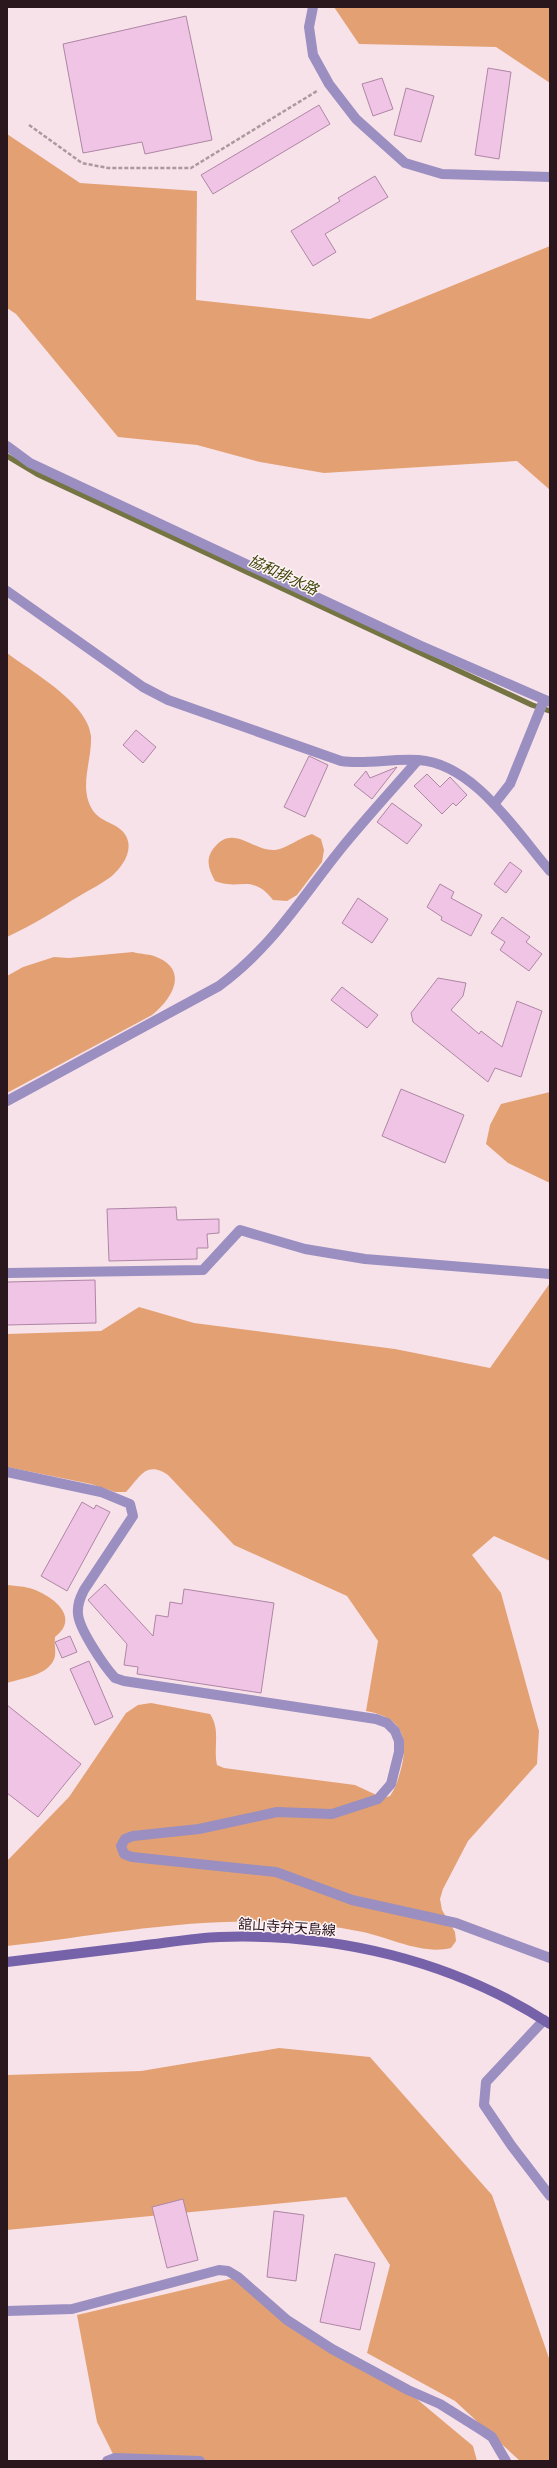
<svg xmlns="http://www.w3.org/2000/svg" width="557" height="2468" viewBox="0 0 557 2468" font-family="Cabin,'Noto Sans JP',sans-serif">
<rect width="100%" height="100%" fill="#f8e2ea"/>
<g fill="#e3a173">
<path d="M334,7H550V83L496,47L359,44Z"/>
<path d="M7,134L80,183L197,191L196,300L370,319L550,246V490L517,461L324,473L260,462L197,445L118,437L16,314L7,308Z"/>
<path d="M7,653C32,672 88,703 91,736C92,757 82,780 88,800C95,825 118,820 126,836C134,851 122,867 112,876C103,883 91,889 81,895C56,910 33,925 7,937Z"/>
<path d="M312,834L321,839L324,850L322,862L297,895L287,901L273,900C252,873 240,891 215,881C209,870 205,860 213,849C233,822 253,852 275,850C288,848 299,838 312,834Z"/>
<path d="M133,952C139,954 148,954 154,956C190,969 173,998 152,1015L7,1093V976L23,967L54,957L69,958Z"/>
<path d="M550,1092V1183L508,1163L486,1144L490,1125L501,1104Z"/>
<path d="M550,1283V1561L494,1536L472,1555L501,1593L539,1731L537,1764L468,1841L443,1889L440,1899L442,1910L455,1932L456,1941L451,1948C423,1955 390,1938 363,1932C334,1926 305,1923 275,1922C186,1918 95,1936 7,1946V1861L69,1797L126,1713L138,1705L151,1703L210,1714C221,1730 213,1747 217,1765L224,1768L355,1785L383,1798L390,1796C397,1786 399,1776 402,1765C409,1732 398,1717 366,1711L378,1641L347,1596L234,1545L168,1475C145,1460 140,1478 126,1492H115L91,1484L7,1467V1334L101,1331L139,1307L194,1323L395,1349L490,1368Z"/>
<path d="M7,1585C14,1586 22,1586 29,1588C51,1594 82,1617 55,1637C54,1644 56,1650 55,1656C51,1675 23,1678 7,1683Z"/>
<path d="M279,2048L370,2057L492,2195L550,2361V2461H520L455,2401L367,2353L390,2265L346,2197L7,2230V2075L141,2071Z"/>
<path d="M238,2277L332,2349L400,2385L473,2446L477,2461H200L115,2458L97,2422L77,2315Z"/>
</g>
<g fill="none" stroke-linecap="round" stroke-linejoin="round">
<path stroke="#747543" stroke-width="5.5" d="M7,456L37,474L532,705L550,711"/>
</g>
<g fill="#efc4e5" stroke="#ae86a4">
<path d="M186,16L212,140L145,154L142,142L83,153L63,44Z"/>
<path d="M488,68L511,72L499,159L475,155Z"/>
<path d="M382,78L393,109L373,116L362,84Z"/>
<path d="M406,88L434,96L421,142L394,135Z"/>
<path d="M319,105L330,124L213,194L201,175Z"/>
<path d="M375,176L388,197L325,234L336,252L313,266L291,231L340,201L338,198Z"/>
<path d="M136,730L156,747L143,763L123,745Z"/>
<path d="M309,756L328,765L305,817L284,807Z"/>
<path d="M397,767L372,799L354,785L366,771L370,778Z"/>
<path d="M427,774L440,787L450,777L467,795L456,806L453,803L442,814L414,786Z"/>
<path d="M392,803L422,825L407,844L377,822Z"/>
<path d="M510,862L522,871L506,893L494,884Z"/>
<path d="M440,884L454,892L451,898L482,915L471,936L441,920L442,917L427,907Z"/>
<path d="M358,898L388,919L372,943L342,923Z"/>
<path d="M502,917L530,937L526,942L542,954L529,971L500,950L505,942L491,933Z"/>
<path d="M438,978L466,983L463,996L451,1010L479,1034L481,1031L502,1047L517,1001L542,1011L521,1077L495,1068L488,1082L413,1022L411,1013Z"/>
<path d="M342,987L378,1015L367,1028L331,1000Z"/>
<path d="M401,1089L464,1115L445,1163L382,1136Z"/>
<path d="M176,1207L177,1220L219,1219V1233L207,1234L208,1248H197V1259L109,1261L107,1209Z"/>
<path d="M95,1280L96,1323L7,1325V1282Z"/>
<path d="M82,1502L94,1509L96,1505L110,1512L67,1591L41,1576Z"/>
<path d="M105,1584L153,1636L156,1615L168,1617L170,1602L182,1604L184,1589L274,1603L261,1693L137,1674L138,1667L124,1665L127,1644L88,1600Z"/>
<path d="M70,1636L77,1652L62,1658L55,1642Z"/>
<path d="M89,1661L113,1717L95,1725L70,1669Z"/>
<path d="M7,1705L81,1764L38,1817L7,1793Z"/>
<path d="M183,2199L198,2260L167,2268L152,2207Z"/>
<path d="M274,2211L304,2215L296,2281L267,2277Z"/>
<path d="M335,2254L375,2263L360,2330L320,2322Z"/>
</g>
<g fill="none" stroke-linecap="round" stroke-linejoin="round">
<path stroke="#ad989f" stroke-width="2.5" stroke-dasharray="4 2" stroke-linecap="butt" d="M29,125L82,163L108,168H191L317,91"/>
<g stroke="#9a8fc0" stroke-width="10">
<path d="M7,446L30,463L419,645L550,702"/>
<path d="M7,591L143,687L168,700L341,761C366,765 392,758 418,760C474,763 517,833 550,871"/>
<path d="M495,803L510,784L544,700"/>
<path d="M7,1101L219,986C272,947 300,900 340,850C365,819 392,790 418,760"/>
<path d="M7,1273L203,1270L240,1230L305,1249L365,1259L550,1274"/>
<path d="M7,1472L101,1492L130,1504L133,1516L84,1590C80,1598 77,1605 78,1614C79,1629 104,1666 115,1678L124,1681L376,1719L387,1723L395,1731L399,1741V1752L391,1784L378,1799L332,1814L277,1812L199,1829L133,1836L125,1839L121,1846L124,1854L132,1857L276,1872L352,1900L456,1923L550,1958"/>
<path d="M544,2020L486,2082L484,2105L511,2145L550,2196"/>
<path d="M7,2311L72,2309L219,2270L228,2271L238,2277L287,2320L332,2349L408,2390L440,2404L483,2431L492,2437L506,2461"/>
<path d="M107,2461L115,2458L200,2461"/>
</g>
<path stroke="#9a8fc0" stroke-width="10" d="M313,7L309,27L313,55L329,84L356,119L405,163L442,174L550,177"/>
<path stroke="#7662a9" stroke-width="10" d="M7,1962C51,1957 95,1951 139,1946C166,1943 193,1938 220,1937C335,1933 452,1960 550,2024"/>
</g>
<g text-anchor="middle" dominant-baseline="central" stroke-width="3" stroke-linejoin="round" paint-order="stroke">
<g font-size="14" fill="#2a171e" stroke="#fef3f6">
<text transform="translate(287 1927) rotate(4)">舘山寺弁天島線</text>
</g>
<g font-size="15" font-style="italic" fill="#3d4307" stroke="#fef3f6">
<text transform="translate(283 575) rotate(25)">協和排水路</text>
</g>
</g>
<rect width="557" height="2468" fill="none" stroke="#2a171e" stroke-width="16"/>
</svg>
